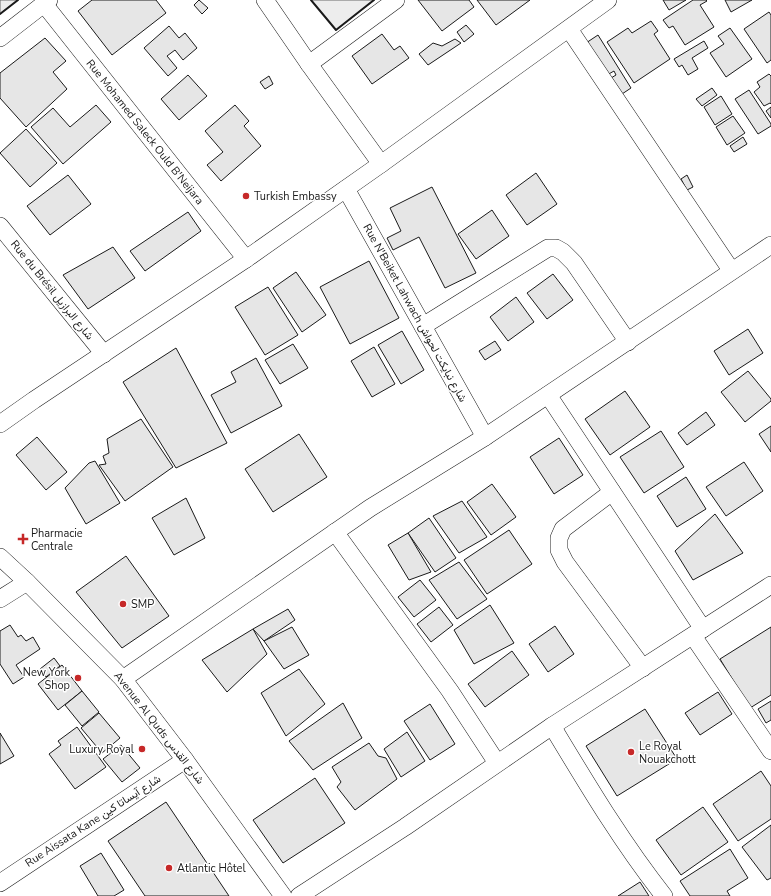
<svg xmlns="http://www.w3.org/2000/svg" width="771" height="896" viewBox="0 0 771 896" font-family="'Nunito Sans',Vazirmatn,sans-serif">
<rect width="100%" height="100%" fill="#fff"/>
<g fill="#ededed" stroke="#6a6a6a">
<path d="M0,0H18L0,14Z"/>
<path d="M311,0H374L336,30Z"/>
</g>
<g fill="#e6e6e6" stroke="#1a1a1a">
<path d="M92,0H156L166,13L112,55L78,11Z"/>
<path d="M199,0L208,8L202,14L194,5Z"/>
<path d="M418,0H469L474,7L442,31Z"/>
<path d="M477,0H530L496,25Z"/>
<path d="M663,0H686L669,10Z"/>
<path d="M693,0H706L707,1L700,5L714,27L685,45L673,26L669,28L663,20Z"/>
<path d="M725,0H752L731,12Z"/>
<path d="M769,12L771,15V60L767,63L744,29Z"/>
<path d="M651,21L658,31L654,34L670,59L634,83L607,42L628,28L632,33Z"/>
<path d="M466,25L474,34L464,42L457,32Z"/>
<path d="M169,26L179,38L185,33L197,48L183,60L175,50L167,56L177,68L168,76L144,48Z"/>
<path d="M730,28L752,59L726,77L710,53L724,44L718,36Z"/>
<path d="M382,34L394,50L400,46L409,58L372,84L352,56Z"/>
<path d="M598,35L631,88L622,94L611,78L616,75L614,71L607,75L586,43Z"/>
<path d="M45,38L66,61L53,72L67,89L26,127L0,98V73Z"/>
<path d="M455,39L461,43L428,65L419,54L433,43L442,46Z"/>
<path d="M704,41L708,48L692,58L698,69L688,75L682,65L679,67L674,59Z"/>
<path d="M769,74L771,76V104L770,103L764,106L754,92L760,87L757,82Z"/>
<path d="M188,75L207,96L179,120L161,99Z"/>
<path d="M269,76L273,84L265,89L260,82Z"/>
<path d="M712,88L717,95L702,106L696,99Z"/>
<path d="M749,90L771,124V126L758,134L735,99Z"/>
<path d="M721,96L732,114L715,125L704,107Z"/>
<path d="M96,105L111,122L63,164L31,127L53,108L70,127Z"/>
<path d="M235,105L249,121L244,126L261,146L221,181L207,165L223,152L205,131Z"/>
<path d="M771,107V118L766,111Z"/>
<path d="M733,116L745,133L727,145L716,127Z"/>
<path d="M26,129L57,163L30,187L0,153Z"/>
<path d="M743,137L747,144L734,152L730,146Z"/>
<path d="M536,173L557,204L527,225L506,195Z"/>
<path d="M68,175L91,204L50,235L27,206Z"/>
<path d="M687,175L693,187L687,190L681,179Z"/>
<path d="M432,187L476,273L445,288L419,237L393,250L387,238L401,231L390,208Z"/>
<path d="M492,210L509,236L476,259L458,234Z"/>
<path d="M188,212L201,231L145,271L130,251Z"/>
<path d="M113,247L135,278L88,309L63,275Z"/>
<path d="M369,261L399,318L350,344L320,287Z"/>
<path d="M296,272L326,315L302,332L273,288Z"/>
<path d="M553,274L573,300L547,319L527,293Z"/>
<path d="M268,287L298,335L265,355L235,307Z"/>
<path d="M516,297L534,322L508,341L490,317Z"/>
<path d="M748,329L763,353L729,375L714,351Z"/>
<path d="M402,331L424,370L401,384L378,345Z"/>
<path d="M495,341L501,350L485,360L479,351Z"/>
<path d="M293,344L308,368L280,384L265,360Z"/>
<path d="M374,347L395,384L372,397L351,361Z"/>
<path d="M176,348L227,443L176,468L123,382Z"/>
<path d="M256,358L282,406L231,433L211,395L236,382L231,372Z"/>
<path d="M748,371L771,399V401L745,422L721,392Z"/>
<path d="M625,391L650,427L610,455L585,419Z"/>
<path d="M706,412L715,425L687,445L678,433Z"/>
<path d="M141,419L173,467L125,501L99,465L106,464L103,456L109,453L107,439Z"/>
<path d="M771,426V452L759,434Z"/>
<path d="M661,431L684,467L644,493L620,457Z"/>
<path d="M299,434L327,477L273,512L245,469Z"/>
<path d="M37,437L67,472L46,490L16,455Z"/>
<path d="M559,438L583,475L554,494L530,457Z"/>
<path d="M95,461L120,503L86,524L65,488L89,463Z"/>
<path d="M744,462L763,491L726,516L706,487Z"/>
<path d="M686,477L706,509L677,527L657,496Z"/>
<path d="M492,484L516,517L491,535L467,502Z"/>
<path d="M186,498L205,538L174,555L152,518Z"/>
<path d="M462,501L487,537L459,553L433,516Z"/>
<path d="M715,514L743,553L693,580L675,551Z"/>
<path d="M429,518L456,558L435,572L408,533Z"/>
<path d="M509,530L532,564L487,594L464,560Z"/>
<path d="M408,533L431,572L409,580L388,545Z"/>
<path d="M126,556L169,616L122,648L76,592Z"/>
<path d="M459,562L487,599L457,619L429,580Z"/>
<path d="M420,580L436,600L414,617L398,597Z"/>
<path d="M490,605L514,643L474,664L454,630Z"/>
<path d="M439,607L453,625L431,642L417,624Z"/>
<path d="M288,609L295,620L264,641L253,629Z"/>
<path d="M10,625L18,637L21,635L26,641L33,637L40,649L16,665L24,677L13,684L0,664V631Z"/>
<path d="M555,626L574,654L548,672L529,644Z"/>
<path d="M292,627L309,655L284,669L264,641Z"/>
<path d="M771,627V695L750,708L720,659Z"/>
<path d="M253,629L267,654L227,692L202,660Z"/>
<path d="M512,651L529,675L485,707L468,684Z"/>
<path d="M54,658L60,666L46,677L40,669Z"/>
<path d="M62,665L82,691L58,710L38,684Z"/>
<path d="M299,669L325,704L286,736L261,693Z"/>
<path d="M82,691L99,712L82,726L65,705Z"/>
<path d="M718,692L732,714L700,735L685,713Z"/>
<path d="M771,701V720L766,723L758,709Z"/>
<path d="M343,703L362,738L313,770L289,741Z"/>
<path d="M430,704L455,744L430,760L404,721Z"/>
<path d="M645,709L677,759L617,796L586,746Z"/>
<path d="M99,713L120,738L102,753L81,728Z"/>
<path d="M77,727L106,767L75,789L49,754L61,745L58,741Z"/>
<path d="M407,732L425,761L401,777L384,749Z"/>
<path d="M0,733L14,756L0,764Z"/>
<path d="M369,743L378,756L386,758L397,779L355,810L337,787L341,782L332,767Z"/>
<path d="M121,745L140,768L122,782L103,759Z"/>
<path d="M761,771L771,786V819L738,841L713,804Z"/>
<path d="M315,778L345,823L283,863L253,820Z"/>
<path d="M166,802L229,896H145L108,841Z"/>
<path d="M703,807L728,842L681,875L656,840Z"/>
<path d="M771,825V878L767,880L742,847Z"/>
<path d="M730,849L748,878L727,891L730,896H690L680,881Z"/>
<path d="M101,853L124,890L114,896H98L80,866Z"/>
<path d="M640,882L649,896H618Z"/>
</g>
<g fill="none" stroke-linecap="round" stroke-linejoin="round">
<defs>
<g id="minor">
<path d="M265,0L309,64L381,164"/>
<path id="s1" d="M44,4L246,259"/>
<path d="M569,29L731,270"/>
<path d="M0,38L49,0"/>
<path d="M309,64L396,0"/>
<path d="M346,189L485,437"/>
<path d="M0,226L104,354"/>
<path d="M423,326L548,248H556L563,252L574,263L628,342"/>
<path d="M548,395L703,629"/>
<path d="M0,424L34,400L246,259L381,164L608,0"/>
<path d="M612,492L563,529L559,538V550L565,562L643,668"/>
<path d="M335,532L450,691L497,763"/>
<path d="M0,557L27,582L123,679L185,760L283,896"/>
<path d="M0,599L27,582"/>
<path d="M693,636L771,751"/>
<path d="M123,679L370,508L485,437L771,245"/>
<path d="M552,726C587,784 622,843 664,896"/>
<path d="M0,883L185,760"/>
<path d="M299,896L405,827L552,726L771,585"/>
</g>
</defs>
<use href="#minor" stroke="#1a1a1a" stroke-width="18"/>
<use href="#minor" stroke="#fff" stroke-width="17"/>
<g stroke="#1a1a1a" stroke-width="2">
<path d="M311,0L336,30L374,0"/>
<path d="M0,14L18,0"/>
</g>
</g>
<g fill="#c62828" stroke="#fff" stroke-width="1.5">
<circle cx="246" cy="196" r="4"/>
<path d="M21 533h4v4h4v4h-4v4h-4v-4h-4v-4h4z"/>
<circle cx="123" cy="604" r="4"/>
<circle cx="78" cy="678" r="4"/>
<circle cx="142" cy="749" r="4"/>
<circle cx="631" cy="752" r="4"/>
<circle cx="169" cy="868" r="4"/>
</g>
<g text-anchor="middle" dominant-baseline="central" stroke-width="3" stroke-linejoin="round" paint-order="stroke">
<g font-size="11" fill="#1a1a1a" stroke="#fff">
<text stroke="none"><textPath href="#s1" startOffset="163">Rue Mohamed Saleck Ould B'Neijara</textPath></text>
<text transform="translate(52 290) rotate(51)">Rue du Brésil شارع البرازيل</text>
<text transform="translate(415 313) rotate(61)">Rue N'Beiket Lahwach شارع نبايكت لحواش</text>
<text transform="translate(159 728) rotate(52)">Avenue Al Quds شارع القدس</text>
<text transform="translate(93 821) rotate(-33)">Rue Aissata Kane شارع آيساتا كين</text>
</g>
<g font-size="11" fill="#1a1a1a" stroke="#fff" text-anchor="start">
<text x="254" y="196">Turkish Embassy</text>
<text x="31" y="533">Pharmacie<tspan x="31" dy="13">Centrale</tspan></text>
<text x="131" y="604">SMP</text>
<text x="70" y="672" text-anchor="end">New York<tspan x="70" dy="13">Shop</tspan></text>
<text x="639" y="746">Le Royal<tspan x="639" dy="13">Nouakchott</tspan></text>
<text x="134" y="749" text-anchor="end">Luxury Royal</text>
<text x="177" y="868">Atlantic Hôtel</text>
</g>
</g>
</svg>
